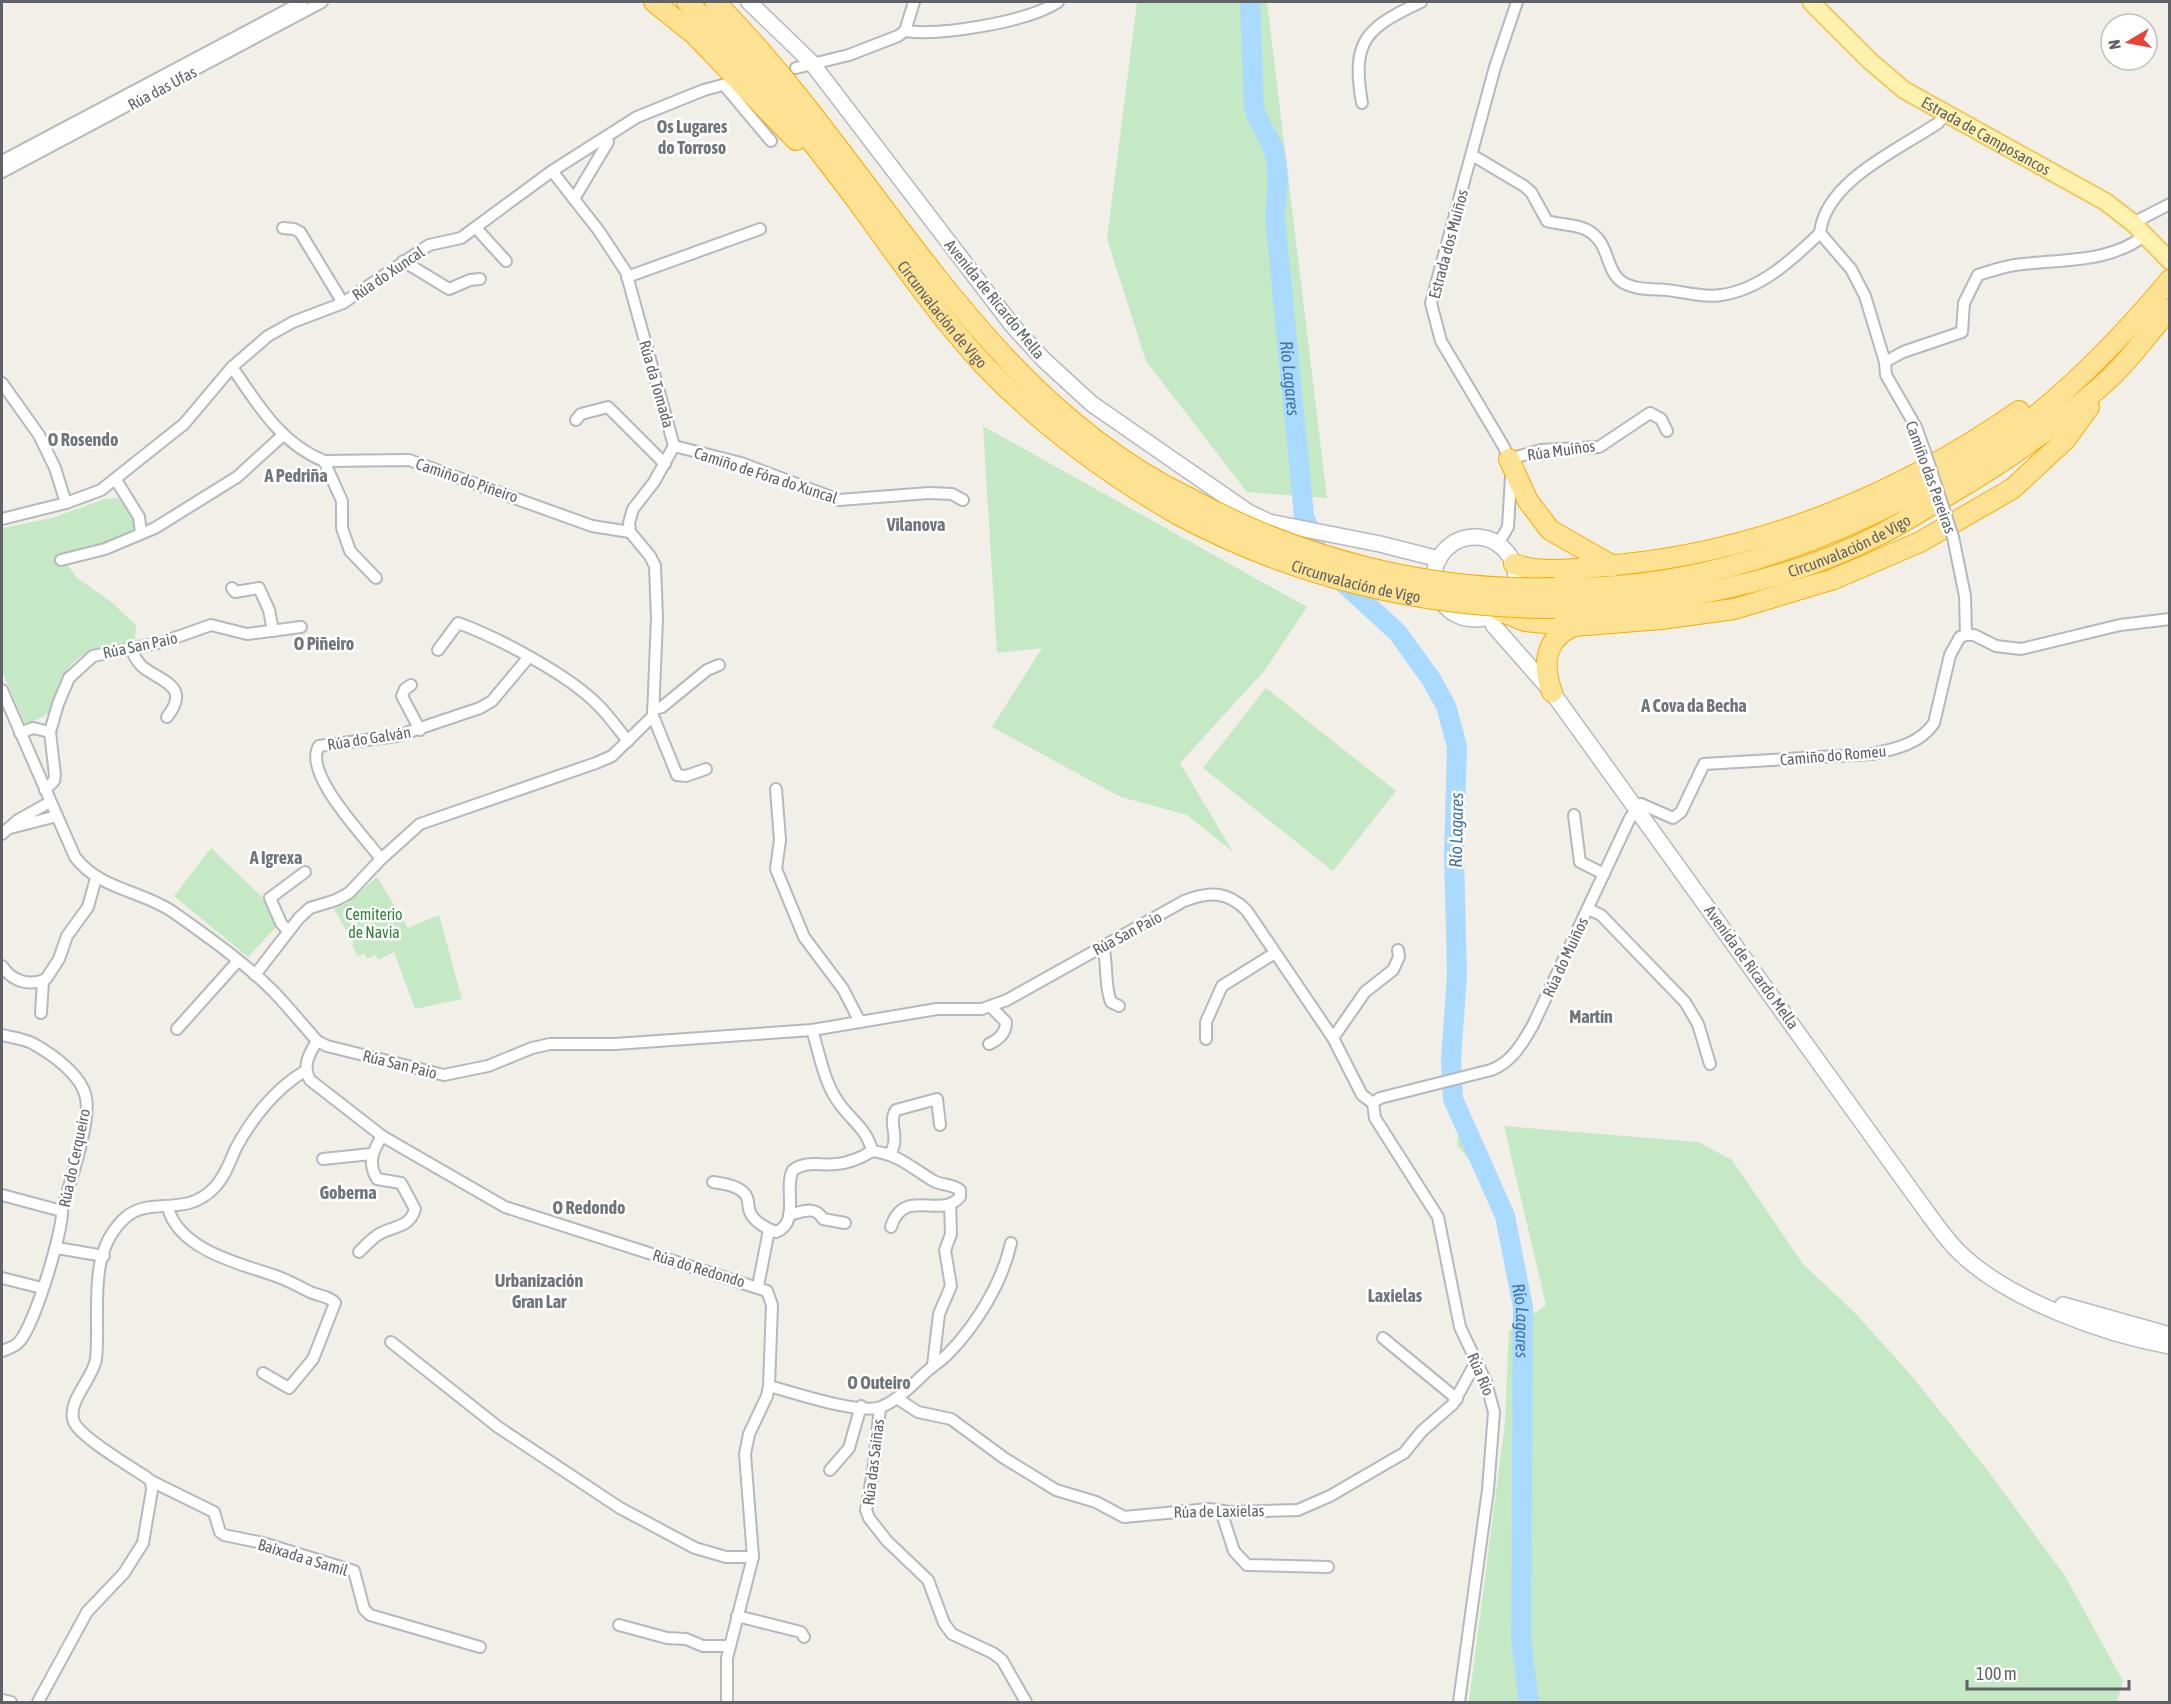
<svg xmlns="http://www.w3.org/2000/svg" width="2171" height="1704" viewBox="0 0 2171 1704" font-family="'Asap Condensed',sans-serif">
<rect width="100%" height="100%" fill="#f1efe8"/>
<g fill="#c5e8c5">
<path d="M1137,2H1267L1327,498L1247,492L1146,361L1107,239Z"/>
<path d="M983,426L1307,607L1265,670L1180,763L1233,852L1187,815L1121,797L992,727L1042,648L997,653Z"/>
<path d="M117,498C128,506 138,519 134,533L128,537L61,556L77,578L110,601L136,625L135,641C80,649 66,656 50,712L26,726L2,671V528L52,518L105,499Z"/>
<path d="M1266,688L1396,791L1333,871L1203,768Z"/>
<path d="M211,848L263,898L278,925L248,957L174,896Z"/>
<path d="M377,877L408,928L439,915L462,999L415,1009L394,952L378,960L375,955L367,959L365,954L358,956L352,946L354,944L334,909L347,903Z"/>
<path d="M1459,1119C1475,1127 1477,1148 1478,1165L1470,1161L1457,1145Z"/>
<path d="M1504,1126L1698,1142L1732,1160L1803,1264L1855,1313L1910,1374L1988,1471L2065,1576L2123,1681L2117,1702H1469L1505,1423L1509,1331L1546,1305Z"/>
</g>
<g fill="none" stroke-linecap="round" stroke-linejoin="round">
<path stroke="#aadaff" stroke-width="20" id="s1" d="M1250,2L1254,108C1258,122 1266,132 1272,146C1281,166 1277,194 1275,216L1304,516L1319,555L1338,578L1398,633L1431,679L1446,706L1457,746L1454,855L1457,975L1451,1060L1453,1099L1505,1216L1523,1307L1521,1640L1529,1702"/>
<defs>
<g id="minor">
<path d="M905,31C941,36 1027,22 1058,2"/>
<path d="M796,68L849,55L898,36L905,31L914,2"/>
<path d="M724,85L771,141"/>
<path d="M1362,103C1351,40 1366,28 1421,2"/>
<path d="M1472,155L1524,186L1531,192L1547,221C1560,225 1576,224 1587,230C1611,243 1604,269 1622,282C1635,290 1652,289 1667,290C1684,292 1704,298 1721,295C1760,290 1793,259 1820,233"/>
<path d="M2,161L302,2"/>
<path d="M2,172L322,2"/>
<path d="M574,199L608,142"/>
<path d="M2133,223L2170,204"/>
<path d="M283,228L294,229L300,232L343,303"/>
<path d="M476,228L506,261"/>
<path d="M403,261L449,289L470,280L480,279"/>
<path d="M627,277L760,229"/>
<path d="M1885,362L1903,352L1962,332L1964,303L1978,275C1990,271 2002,267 2015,265C2057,259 2110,264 2145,235"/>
<path d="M232,367C258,405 280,443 324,461L409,460L592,526L630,532"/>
<path d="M2,383L39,435L55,468L66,503"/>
<path d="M576,420L581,414L608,407L665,464"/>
<path d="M674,446L741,463L839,500L929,493L952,494L963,500"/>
<path d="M1925,452L1916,427L1886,375L1885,362L1865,296L1851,269L1820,233C1825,181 1900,149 1938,123L1945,115"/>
<path d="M1509,459L1541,450L1599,447L1650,413L1661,419L1667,431"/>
<path d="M324,461L342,501V528L350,551L376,578"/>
<path d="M1509,461L1504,447L1441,341L1431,303L1495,67L1517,2"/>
<path d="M116,480L139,517L141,533"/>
<path d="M2,519L66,503L101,490L184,424L232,367L268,336L293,322L343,303L429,245L461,238L552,171L637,117L704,90L730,83"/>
<path d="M1953,537L1965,596L1966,635"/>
<path d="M1498,544L1508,527L1511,477"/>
<path d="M61,560L105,549L155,528L237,477L282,436"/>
<path d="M232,588L235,592L259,588L269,610L273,631"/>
<path d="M130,648C134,655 137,663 144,668C165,683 190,687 167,717"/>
<path d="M438,650L458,623C497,637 569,675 598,705C609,716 618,729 628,741"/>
<path d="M411,685L405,689L402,696L420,730"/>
<path d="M2,690L75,857C100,890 141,890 173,912C207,936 245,963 274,992C289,1008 303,1025 317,1041L327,1046L444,1075L488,1066L532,1048L550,1044H615L812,1030L937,1009H982L1007,1000L1184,901C1209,891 1228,891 1247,911L1333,1038L1362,1095L1373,1103"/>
<path d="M653,709L662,707L707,670L719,665"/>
<path d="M653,716L677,775L686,776L706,769"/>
<path d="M20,733L33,728L50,732"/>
<path d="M776,789L780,840L776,869L804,937L843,989L860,1022"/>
<path d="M45,790L54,781L55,775L50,732L58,704L69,678L93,656L163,642L211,625L247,634L301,627"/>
<path d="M1574,815L1580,862L1604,874"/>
<path d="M10,828L57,816"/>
<path d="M2,834L18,820L50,802"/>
<path d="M381,859C365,837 302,773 319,746L397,736L480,708L492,701L528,658"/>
<path d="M1588,909L1601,915L1685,1002L1698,1024L1710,1064"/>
<path d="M288,931L281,923L270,898L305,872"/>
<path d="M1103,946C1108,964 1104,985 1111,1002L1119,1006"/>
<path d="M2,966C12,981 29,987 46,979L59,959L67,936L88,907L96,878"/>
<path d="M255,975L299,918L310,908L336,900L349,893L381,859L420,824L596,763L612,756L653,716L657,618L655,566L650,556L630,532L629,523L633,509L654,482L674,446L626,272L599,231L552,171"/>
<path d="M41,1013L43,981"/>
<path d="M177,1029L237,962"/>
<path d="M812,1030C819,1052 823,1077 835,1097C847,1118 867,1127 872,1151C898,1154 912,1168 932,1180C941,1186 951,1183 960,1190V1197C940,1220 904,1186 891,1227"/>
<path d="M2,1035C11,1037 24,1039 32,1043C52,1054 82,1075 86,1098C91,1123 69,1184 62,1211C63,1232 33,1330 18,1343C14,1347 7,1349 2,1351"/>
<path d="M1333,1038L1365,992L1393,970L1399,957L1398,950"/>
<path d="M1206,1039V1022L1222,986L1275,953"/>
<path d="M317,1041C309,1054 302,1066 310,1080L382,1136L505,1207L767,1291L772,1305L769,1386L767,1396L749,1434L745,1454L753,1557L727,1658V1702"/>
<path d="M989,1044C998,1040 1006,1033 1006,1022L991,1007"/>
<path d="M1373,1103L1380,1098L1491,1070C1512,1062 1522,1044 1533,1025L1630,818L1641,804L1673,818L1681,812L1704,764L1872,754C1895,749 1920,744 1934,723L1950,655L1960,637L1966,635H1974L1996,646L2021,649L2120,625L2170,619"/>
<path d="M1373,1103L1375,1118L1438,1217L1460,1327L1486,1382L1494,1412L1488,1490L1459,1702"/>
<path d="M890,1154C901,1137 887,1123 896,1110L937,1099L940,1125"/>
<path d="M323,1159L371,1154"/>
<path d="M713,1182C724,1184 737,1185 745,1194C750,1200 747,1206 750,1212C753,1221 767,1229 776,1232C801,1222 783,1188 793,1170C807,1160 820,1166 836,1164C850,1163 861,1158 872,1151"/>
<path d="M2,1195L62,1211"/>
<path d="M168,1208C179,1249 237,1263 273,1275C286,1279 298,1286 310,1292C319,1296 329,1296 335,1303L313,1359L289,1388L263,1373"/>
<path d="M789,1215C802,1212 815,1205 823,1219L845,1223"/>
<path d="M57,1248L104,1256"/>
<path d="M359,1252C365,1246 373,1237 381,1233C395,1226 410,1227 415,1209L401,1183L377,1179C367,1162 373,1151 382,1136"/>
<path d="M2,1278L42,1288"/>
<path d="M758,1286L769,1230"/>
<path d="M1383,1338L1457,1399"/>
<path d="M391,1342L498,1427L620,1508L695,1548L726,1557H753"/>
<path d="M933,1365L939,1314L951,1286L945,1250L951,1234L950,1204"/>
<path d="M769,1386C792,1392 860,1415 881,1407C898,1400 910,1387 924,1374C931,1367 941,1361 948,1354C977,1324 1002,1283 1011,1243"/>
<path d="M898,1399L918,1412L951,1419L1004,1458L1056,1490L1096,1502L1124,1517L1209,1509L1230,1512L1298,1510L1330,1496L1404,1453L1422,1431L1453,1404L1476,1362"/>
<path d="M880,1408L873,1472L866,1510L869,1518L887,1541L928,1580L944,1623L952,1634L993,1653L1002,1660L1026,1702"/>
<path d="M830,1470L849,1448L861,1406"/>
<path d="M151,1481L214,1512L220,1532L224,1535L263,1543L354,1571L364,1609L370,1615L480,1647"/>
<path d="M1221,1511L1234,1551L1247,1565L1328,1567"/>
<path d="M737,1616L801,1632L804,1637"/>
<path d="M619,1625L667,1638L686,1639L703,1646H730"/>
<path d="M2,1700L11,1702"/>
<path d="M38,1702L87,1612L124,1573L143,1543L152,1490L151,1481L146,1477C131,1467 80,1437 74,1422C66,1402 93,1379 96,1359C101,1313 85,1253 126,1217C151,1196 185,1218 214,1188C225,1177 230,1161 236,1148C252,1118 276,1088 305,1071"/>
</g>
<g id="secondary">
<path d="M749,2L811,62L1012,325L1044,360L1092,404L1248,512L1269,522L1380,544L1439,559"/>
<circle cx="1475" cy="578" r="41"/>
<path d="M1490,617L1494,626L1552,692L1921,1204C1933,1220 1944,1237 1958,1251C2006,1299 2103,1334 2170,1346"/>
<path d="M2063,1305L2170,1335"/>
</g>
<g id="primary">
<path id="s2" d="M1811,2L1870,61L1904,90L2106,202L2133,223L2170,261"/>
</g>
<g id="motorway">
<path d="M654,2L695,35L796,140"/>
<path id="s3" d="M687,2C753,66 811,138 866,213C903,265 940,317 983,364C1040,424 1106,473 1177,514"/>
<path d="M715,2C875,163 976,394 1187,497"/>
<path d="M1509,459L1528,501L1550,530L1613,566"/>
<path d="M1514,564C1541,574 1576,569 1605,566C1755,554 1896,497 2019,411"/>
<path d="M1555,588C1690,591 1822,546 1938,480C1955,470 1973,461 1989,450C2057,405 2118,342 2170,280"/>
<path id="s4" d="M1555,608C1665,605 1783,585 1881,534C1904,522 1926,508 1948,495C2006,461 2061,423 2110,378C2132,357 2150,331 2170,309"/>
<path d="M1500,611L1525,621L1574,626"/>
<path d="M1552,692C1542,665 1545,638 1574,626L1661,619L1734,609L1834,579L1920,542L2012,489L2065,440L2089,407"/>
</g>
</defs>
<use href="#minor" stroke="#b5b8bc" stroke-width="14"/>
<use href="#secondary" stroke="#b6babf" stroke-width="18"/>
<use href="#primary" stroke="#f2c960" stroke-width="20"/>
<use href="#motorway" stroke="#f9ab00" stroke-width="22"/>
<use href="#minor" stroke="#fff" stroke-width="10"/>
<use href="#secondary" stroke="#fff" stroke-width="15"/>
<use href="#primary" stroke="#fff2af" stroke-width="16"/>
<use href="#motorway" stroke="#fde293" stroke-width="20"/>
<defs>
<path id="minor-bridge" d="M1925,452L1953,537"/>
<g id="motorway-bridge">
<path d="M1187,497C1298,558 1428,592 1555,588"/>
<path id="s5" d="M1177,514C1294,577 1423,608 1555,608"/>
</g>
</defs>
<use href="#minor-bridge" stroke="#b5b8bc" stroke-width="14" stroke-linecap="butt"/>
<use href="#motorway-bridge" stroke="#f9ab00" stroke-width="22" stroke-linecap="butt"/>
<use href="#minor-bridge" stroke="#fff" stroke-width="10"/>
<use href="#motorway-bridge" stroke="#fde293" stroke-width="20"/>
</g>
<g text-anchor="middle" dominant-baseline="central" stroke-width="5" stroke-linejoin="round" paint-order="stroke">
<g font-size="16" fill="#5f6368" stroke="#fff">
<text transform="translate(162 88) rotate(-28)">Rúa das Ufas</text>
<text stroke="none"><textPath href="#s2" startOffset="222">Estrada de Camposancos</textPath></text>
<text transform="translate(1448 244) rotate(-75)">Estrada dos Muíños</text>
<text transform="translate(388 273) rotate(-34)">Rúa do Xuncal</text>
<text transform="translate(995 299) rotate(51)">Avenida de Ricardo Mella</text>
<text stroke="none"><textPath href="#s3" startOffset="404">Circunvalación de Vigo</textPath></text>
<text transform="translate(657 384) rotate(74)">Rúa da Tomada</text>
<text transform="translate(1561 450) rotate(-8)">Rúa Muíños</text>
<text transform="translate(766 475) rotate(18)">Camiño de Fóra do Xuncal</text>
<text transform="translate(1931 477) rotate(70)">Camiño das Pereiras</text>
<text transform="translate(467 480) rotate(19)">Camiño do Piñeiro</text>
<text stroke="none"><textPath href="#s4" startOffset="303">Circunvalación de Vigo</textPath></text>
<text stroke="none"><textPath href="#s5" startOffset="192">Circunvalación de Vigo</textPath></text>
<text transform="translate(140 645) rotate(-12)">Rúa San Paio</text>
<text transform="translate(369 738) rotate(-9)">Rúa do Galván</text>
<text transform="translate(1833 755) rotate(-5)">Camiño do Romeu</text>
<text transform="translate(1127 933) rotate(-28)">Rúa San Paio</text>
<text transform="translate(1565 957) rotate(-65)">Rúa do Muiños</text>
<text transform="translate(1752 967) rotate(54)">Avenida de Ricardo Mella</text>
<text transform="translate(400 1064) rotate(14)">Rúa San Paio</text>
<text transform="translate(74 1158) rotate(-78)">Rúa do Cerqueiro</text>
<text transform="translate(699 1268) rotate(17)">Rúa do Redondo</text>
<text transform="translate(1481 1374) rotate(67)">Rúa Río</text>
<text transform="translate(873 1462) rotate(-83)">Rúa das Saíñas</text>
<text transform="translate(1219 1511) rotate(-1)">Rúa de Laxielas</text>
<text transform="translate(303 1557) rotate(17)">Baixada a Samil</text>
</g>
<g font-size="16" fill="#348238" stroke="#fff">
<text x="374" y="914">Cemiterio<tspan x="374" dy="18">de Navia</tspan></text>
</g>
<g font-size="18" font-weight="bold" fill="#70757a" stroke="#fff">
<text x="692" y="126">Os Lugares<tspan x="692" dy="21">do Torroso</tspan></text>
<text x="83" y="439">O Rosendo</text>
<text x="296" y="475">A Pedriña</text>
<text x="916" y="524">Vilanova</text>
<text x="324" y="643">O Piñeiro</text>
<text x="1694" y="705">A Cova da Becha</text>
<text x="276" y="857">A Igrexa</text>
<text x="1591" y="1016">Martín</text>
<text x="348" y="1192">Goberna</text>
<text x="589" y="1207">O Redondo</text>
<text x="539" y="1280">Urbanización<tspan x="539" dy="21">Gran Lar</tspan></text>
<text x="1395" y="1295">Laxielas</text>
<text x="879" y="1382">O Outeiro</text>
</g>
<g font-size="18" font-style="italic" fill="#4174aa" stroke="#fff">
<text stroke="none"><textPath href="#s1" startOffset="382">Río Lagares</textPath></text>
<text transform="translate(1456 830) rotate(-89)">Río Lagares</text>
<text stroke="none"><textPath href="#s1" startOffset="1390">Río Lagares</textPath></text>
</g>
</g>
<rect width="2171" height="1704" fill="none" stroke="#5f6368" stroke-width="6"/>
<g transform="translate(2129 42) rotate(260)"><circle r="28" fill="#ffffff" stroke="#bfc1c3" stroke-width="1.5"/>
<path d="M0-4.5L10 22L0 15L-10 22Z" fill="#ea4335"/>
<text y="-9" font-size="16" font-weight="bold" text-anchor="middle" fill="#5f6368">N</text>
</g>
<path d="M1967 1680v9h162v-9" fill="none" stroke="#5f6368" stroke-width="3"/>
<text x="1976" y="1680" font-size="18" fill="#5f6368" stroke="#ffffff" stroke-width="4.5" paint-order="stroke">100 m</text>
</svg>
